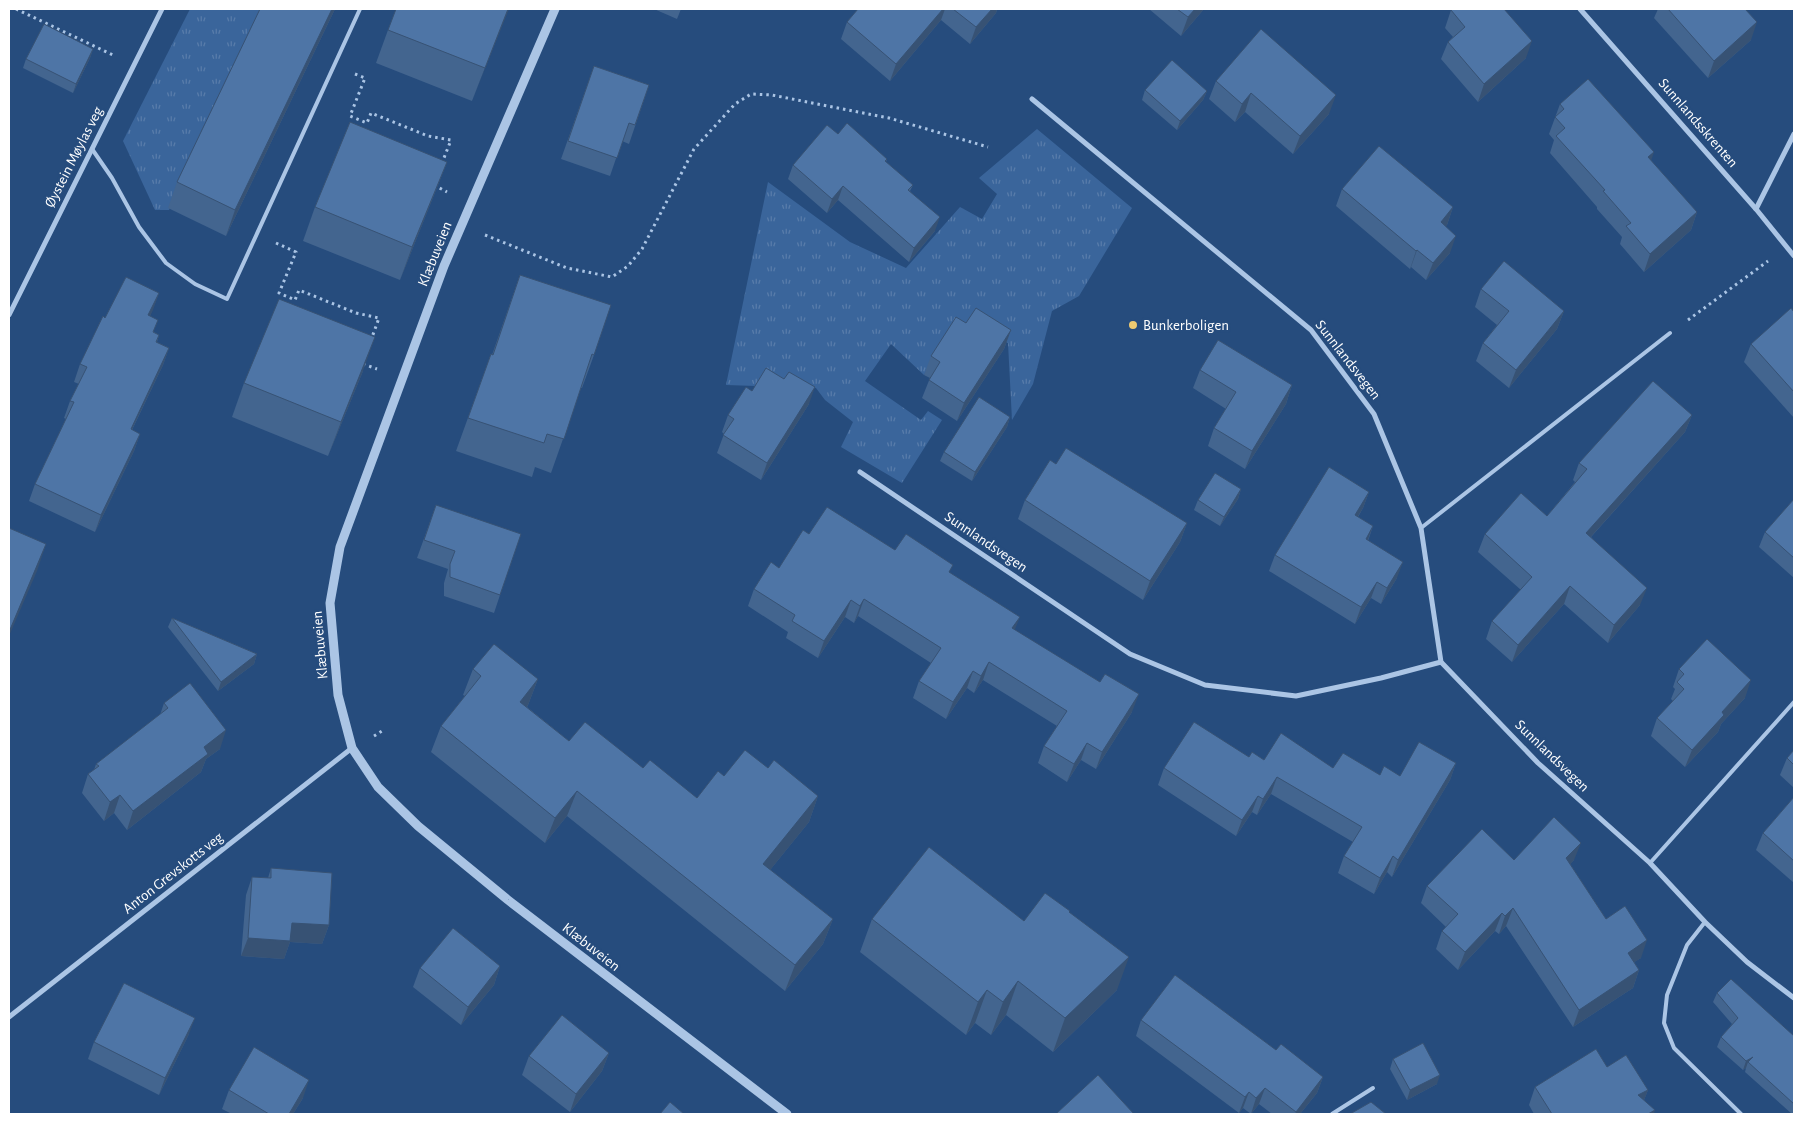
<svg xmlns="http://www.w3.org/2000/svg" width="1803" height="1123" viewBox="0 0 1803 1123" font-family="'Alegreya Sans',sans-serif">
<defs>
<pattern id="grass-tufts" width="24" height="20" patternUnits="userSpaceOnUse" patternTransform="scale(1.25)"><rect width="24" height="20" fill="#3a659b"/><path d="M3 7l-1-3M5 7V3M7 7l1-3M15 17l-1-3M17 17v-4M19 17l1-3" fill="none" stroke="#587caa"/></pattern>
</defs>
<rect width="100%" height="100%" fill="#264c7d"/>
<g fill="url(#grass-tufts)">
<path d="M190,9H264L169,210H155L123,141Z"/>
<path d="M1037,129L1132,208L1079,296L1052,311L1033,384L1012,420L1008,343L992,333L949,336L924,375L891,344L865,381L921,420L928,411L942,420L902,483L841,447L853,422L825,400L816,388L726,385L768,182L850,242L906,268L960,207L982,219L997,194L979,178Z"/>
</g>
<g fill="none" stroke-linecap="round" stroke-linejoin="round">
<g stroke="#abc5e5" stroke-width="3" stroke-dasharray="2.5 4" stroke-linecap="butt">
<path d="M16,9L113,55"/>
<path d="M355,74L365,78L350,116L367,123L371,113L428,136L451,140L442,163"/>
<path d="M434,185L447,192"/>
<path d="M485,235L567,268L612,277L628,266L642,249L694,149L735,104L751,94L772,95L889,118L988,147"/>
<path d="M276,243L296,252L279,293L295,300L299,290L356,313L379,318L371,340"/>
<path d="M1688,320L1768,261"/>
<path d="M363,364L377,369"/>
<path d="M374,736L382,731"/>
</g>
<g stroke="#abc5e5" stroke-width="4">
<path d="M92,149L112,178L139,227L166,263L195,284L227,299L360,9"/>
<path d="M1421,528L1670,333"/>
<path d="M1650,863L1794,702"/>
<path d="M1705,922L1687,945L1667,995L1664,1023L1674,1048L1741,1114"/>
<path d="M1332,1114L1373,1088"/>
</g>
<g stroke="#abc5e5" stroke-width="5">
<path d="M1580,9L1756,209L1794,256"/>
<path d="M1032,99L1311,330L1374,414L1421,528L1441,662L1538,763L1650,863L1705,922L1747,962L1794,998"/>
<path d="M1756,209L1794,134"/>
<path d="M9,315L162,9"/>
<path d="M860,472L1130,654L1205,685L1296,696L1381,678L1441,662"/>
<path d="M9,1017L352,748"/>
</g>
<path stroke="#abc5e5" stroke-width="9" d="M555,9L444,266L340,547L330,603L338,695L352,748L378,787L418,826L508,900L787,1114"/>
</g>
<g fill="#43658f">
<path d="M260,9H335L226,236L168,208L177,182Z"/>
<path d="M508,9L472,101L376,63L388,30Z"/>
<path d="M654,9H681L677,19Z"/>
<path d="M858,9H997L996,13L970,44L941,20L890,81L841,39L847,22Z"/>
<path d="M1149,9H1204L1181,36Z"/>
<path d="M1658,9H1745L1751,40L1708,78L1654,18Z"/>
<path d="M1451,10L1526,58L1478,102L1441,59L1448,42L1453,37L1445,28Z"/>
<path d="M93,49L90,58L73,93L23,68L26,59Z"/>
<path d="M594,66L649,85L629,144L622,141L610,176L561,159Z"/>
<path d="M1216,81L1329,114L1293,154L1245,112L1235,122L1209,99Z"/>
<path d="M1145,90L1207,91L1203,100L1177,130L1142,100Z"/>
<path d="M1560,104L1651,161L1697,212L1691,230L1644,272L1620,244L1622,237L1597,209V207L1550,153L1554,140L1549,134Z"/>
<path d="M838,134L887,159L886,162L913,185L910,191L935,231L909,262L838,200L827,213L788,179L793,165Z"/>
<path d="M447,162L434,195L400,280L303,241L315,207Z"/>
<path d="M1342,189L1453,207L1447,225L1445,226L1450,253L1426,280L1411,267L1410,269L1336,206Z"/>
<path d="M520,275L594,355L582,388H581L551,473L535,467L532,477L456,451L491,354L492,355Z"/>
<path d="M1481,289L1564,311L1557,329L1509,388L1476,361L1483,343L1497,325L1475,307Z"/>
<path d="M159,293L150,316L154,332L159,335L157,342L169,348L163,365L132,430L140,434L134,451L95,532L29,501L35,484L66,419L64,418L70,401L79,384L74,382L80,364L105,318Z"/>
<path d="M1794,312V418L1744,362L1751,344Z"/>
<path d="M966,323L1011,330L1004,349L957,421L922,398L930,378L924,375L931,356Z"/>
<path d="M1200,370L1292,385L1286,404L1245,469L1208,446L1214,428L1226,409L1193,388Z"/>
<path d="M363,371L328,456L232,417L244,383Z"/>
<path d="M752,391L809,404L761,480L717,453L724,434L722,432L728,415Z"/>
<path d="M1692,415L1685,432L1591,537L1640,605L1608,643L1564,604L1512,662L1486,639L1492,621L1521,590L1478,552L1485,534L1547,516L1575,482L1573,480L1579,463Z"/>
<path d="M1010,417L1007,427L972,481L940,461L944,452Z"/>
<path d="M1056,464L1187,523L1180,542L1143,600L1018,519L1025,500Z"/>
<path d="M1241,489L1238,499L1220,526L1194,510L1198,500Z"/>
<path d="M1369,492L1363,508L1358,517L1373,526L1368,541L1397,578L1381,604L1371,598L1355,624L1269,571L1275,555Z"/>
<path d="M1794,499V578L1759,547L1765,532Z"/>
<path d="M436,505L500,595L494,613L444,596V583L448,569L417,558Z"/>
<path d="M809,534L950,573L1015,630L1132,712L1096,769L1081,760L1067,782L1038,763L1044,746L1057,726L983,680L974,693L967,688L946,719L913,698L919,681L931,663L858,616L854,623L845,617L818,658L786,638L788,632L748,606L754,589L779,568Z"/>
<path d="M172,618L257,654L254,664L218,691L168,627Z"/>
<path d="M473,669L538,679L528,705L527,707L569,741L643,768L697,798L724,776L768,768L818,796L809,822L770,870L833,919L823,944L785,991L567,816L545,843L431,752L441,726L465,696L463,695Z"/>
<path d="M1679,669L1745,698L1721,724L1718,732L1685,767L1651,736L1657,718L1673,701L1671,699L1675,689L1673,687Z"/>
<path d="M164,703L220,749L206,759L201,772L127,830L114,813L104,821L82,793L88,774L94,770L96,764L160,715Z"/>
<path d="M1794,750V788L1780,775L1787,758Z"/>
<path d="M1249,757L1380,775L1400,776L1456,763L1450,780L1392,877L1387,872L1374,894L1338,873L1344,856L1353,842L1271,794L1257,815L1252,812L1236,836L1158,785L1164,768Z"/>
<path d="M1794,797V883L1756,850L1763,833Z"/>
<path d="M1514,860H1574L1570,864L1606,919L1641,958L1634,962L1639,970L1633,988L1573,1027L1506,926L1499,934L1495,931L1458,970L1436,949L1442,931L1446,927L1421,903L1427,886Z"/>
<path d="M271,868L329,925L322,944L290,942L284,959L241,956L246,895L252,877L268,878Z"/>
<path d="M1069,912L1117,990L1053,1052L1006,1015L991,1035L975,1023L966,1035L860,952L872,919L1024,921Z"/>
<path d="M500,966L494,985L461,1025L413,987L420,968Z"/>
<path d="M1717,993L1794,1036V1114H1792L1745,1072L1746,1068L1743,1070L1717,1047L1721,1037L1732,1024L1713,1002Z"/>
<path d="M1141,1020L1276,1050L1323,1077L1317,1093L1300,1114H1272L1259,1104L1251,1114L1243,1108L1239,1113L1136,1036Z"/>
<path d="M189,1034L159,1095L88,1059L94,1042Z"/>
<path d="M609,1053L602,1071L570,1112L522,1075L529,1056Z"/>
<path d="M1393,1059L1437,1084L1407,1100L1390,1069Z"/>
<path d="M1607,1067L1648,1090L1644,1100L1654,1114H1534L1529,1105L1535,1087Z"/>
<path d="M229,1090L303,1098L293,1114H232L222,1109Z"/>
</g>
<g fill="#375274">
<path d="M332,9H335L226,236L235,210Z"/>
<path d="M508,9H509L472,101L485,68Z"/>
<path d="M943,9H945L941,20L890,81L896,64Z"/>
<path d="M992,9H997L996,13L970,44L976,27Z"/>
<path d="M1195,9H1204L1181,36L1188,17Z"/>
<path d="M1757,22L1751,40L1708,78L1714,61Z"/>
<path d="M1532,41L1526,58L1478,102L1484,84Z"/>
<path d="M93,49L90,58L73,93L76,84Z"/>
<path d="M1207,91L1203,100L1177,130L1180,121Z"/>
<path d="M1251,93L1245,112L1235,122L1242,104Z"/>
<path d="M1336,95L1329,114L1293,154L1300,136Z"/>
<path d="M1654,152L1648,170V157Z"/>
<path d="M447,162L434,195L400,280L412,247Z"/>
<path d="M843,186L838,200L827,213L832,199Z"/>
<path d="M1453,207L1447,225L1434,240L1441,222Z"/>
<path d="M1697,212L1691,230L1644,272L1650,254Z"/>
<path d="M940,217L935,231L909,262L914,248Z"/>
<path d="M1456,236L1450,253L1426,280L1433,263Z"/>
<path d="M1417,250L1411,267L1410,269L1416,251Z"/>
<path d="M159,293L153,310L142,333L148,315Z"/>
<path d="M1564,311L1557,329L1509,388L1516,370Z"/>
<path d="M1011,330L1004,349L957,421L964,403Z"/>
<path d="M375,337L363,371L328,456L341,422Z"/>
<path d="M169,348L163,365L124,446L131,429Z"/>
<path d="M1292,385L1286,404L1245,469L1252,451Z"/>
<path d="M815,387L809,404L761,480L767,463Z"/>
<path d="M1692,415L1685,432L1579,550L1586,533Z"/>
<path d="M1010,417L1007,427L972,481L975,472Z"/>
<path d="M140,434L134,451L95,532L101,515Z"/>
<path d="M1241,489L1238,499L1220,526L1224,517Z"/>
<path d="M1369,492L1363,508L1349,531L1355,515Z"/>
<path d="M1187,523L1180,542L1143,600L1150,581Z"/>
<path d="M1373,526L1367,542L1366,539Z"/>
<path d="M46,544L37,571L9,636V632Z"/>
<path d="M1403,562L1397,578L1381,604L1387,588Z"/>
<path d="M1377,582L1371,598L1355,624L1361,607Z"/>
<path d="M1570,586L1564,604L1512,662L1518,645Z"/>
<path d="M1647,588L1640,605L1608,643L1614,625Z"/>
<path d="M864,599L858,616L854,623L860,606Z"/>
<path d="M851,600L845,617L818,658L824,641Z"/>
<path d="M1020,617L1013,634L1012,628Z"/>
<path d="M257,654L254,664L218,691L221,682Z"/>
<path d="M989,662L983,680L974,693L981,676Z"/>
<path d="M973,671L967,688L946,719L953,702Z"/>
<path d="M538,679L528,705L510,727L520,702Z"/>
<path d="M1751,680L1745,698L1721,724L1718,732L1685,767L1692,750L1722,712Z"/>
<path d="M1139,694L1132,712L1096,769L1102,752Z"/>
<path d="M226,730L220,749L206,759L201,772L127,830L133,811L204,747Z"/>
<path d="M1087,743L1081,760L1067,782L1074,764Z"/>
<path d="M1456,763L1450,780L1392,877L1398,860Z"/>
<path d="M1277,777L1271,794L1257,815L1263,799Z"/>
<path d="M577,791L567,816L545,843L555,818Z"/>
<path d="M120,795L114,813L104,821L110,802Z"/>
<path d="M818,796L809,822L754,890L763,864Z"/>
<path d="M1258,796L1252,812L1236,836L1242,820Z"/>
<path d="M1581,843L1574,860L1560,876L1566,858Z"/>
<path d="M1393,856L1387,872L1374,894L1380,878Z"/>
<path d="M1513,908L1506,926L1499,934L1505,916Z"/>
<path d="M1502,913L1495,931L1458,970L1465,952Z"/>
<path d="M833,919L823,944L785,991L795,965Z"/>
<path d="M292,923L329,925L322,944L290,942L284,959L241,956L248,938Z"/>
<path d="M1647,940L1641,958L1622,970L1628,953Z"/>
<path d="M1129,957L1117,990L1053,1052L1065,1018Z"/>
<path d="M500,966L494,985L461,1025L468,1007Z"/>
<path d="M1639,970L1633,988L1573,1027L1579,1010Z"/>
<path d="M1018,981L1006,1015L991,1035L1003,1002Z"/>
<path d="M987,990L975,1023L966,1035L978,1002Z"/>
<path d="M195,1018L189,1034L159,1095L165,1078Z"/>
<path d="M609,1053L602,1071L570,1112L576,1094Z"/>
<path d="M1753,1057L1748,1062L1746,1068L1743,1070L1746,1061Z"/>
<path d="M1440,1075L1437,1084L1407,1100L1410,1090Z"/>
<path d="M1323,1077L1317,1093L1300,1114H1295L1296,1112Z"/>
<path d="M309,1080L303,1098L293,1114H289Z"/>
<path d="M1265,1088L1259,1104L1251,1114L1256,1098Z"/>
<path d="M1648,1090L1641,1108L1638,1095Z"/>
<path d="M1249,1092L1243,1108L1239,1113L1245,1097Z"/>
<path d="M1655,1110L1654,1114H1648Z"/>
</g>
<g fill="#4e75a6" stroke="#375274">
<path d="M260,9H332L235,210L177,182Z"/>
<path d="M396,9H508L485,68L388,30Z"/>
<path d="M858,9H943L896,64L847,22Z"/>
<path d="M953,9H992L976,27Z"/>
<path d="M1177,9H1195L1188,17Z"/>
<path d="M1453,9H1504L1532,41L1484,84L1448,42L1465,27L1451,10Z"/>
<path d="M1668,9H1745L1757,22L1714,61Z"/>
<path d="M44,24L93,49L76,84L26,59Z"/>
<path d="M1261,29L1336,95L1300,136L1251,93L1242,104L1216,81Z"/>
<path d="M1172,60L1207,91L1180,121L1145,90Z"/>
<path d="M594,66L649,85L635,125L629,123L617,158L568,141Z"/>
<path d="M1588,79L1654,152L1648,157L1697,212L1650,254L1626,226L1631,223L1603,191L1605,190L1556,136L1565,128L1555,117L1564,109L1560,104Z"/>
<path d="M350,122L447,162L412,247L315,207Z"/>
<path d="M847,123L887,159L885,161L913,185L908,190L940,217L914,248L843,186L832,199L793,165L827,125L838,134Z"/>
<path d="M1379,146L1453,207L1441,222L1456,236L1433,263L1417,250L1416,251L1342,189Z"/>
<path d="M1504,261L1564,311L1516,370L1483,343L1509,311L1481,289Z"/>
<path d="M520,275L611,305L594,355L592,354L564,439L547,434L544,443L468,418L491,354L493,355Z"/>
<path d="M126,277L159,293L148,315L158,320L153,332L159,335L156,342L169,348L131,429L140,434L101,515L35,484L74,402L70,401L87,367L80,364L103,316L105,318Z"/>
<path d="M279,299L375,337L341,422L244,383Z"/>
<path d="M976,308L1011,330L964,403L929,380L940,362L931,356L956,317L966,323Z"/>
<path d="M1791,308L1794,312V392L1751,344Z"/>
<path d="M1218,340L1292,385L1252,451L1214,428L1236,392L1200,370Z"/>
<path d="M766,368L784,379L789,372L815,387L767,463L723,435L734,419L728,415L746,387L752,391Z"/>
<path d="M1653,381L1692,415L1586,533L1647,588L1614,625L1570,586L1518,645L1492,621L1532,577L1485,534L1521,493L1547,516L1587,469L1579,463Z"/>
<path d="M979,397L1010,417L975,472L944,452Z"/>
<path d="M1066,448L1187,523L1150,581L1025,500L1050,460L1056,464Z"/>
<path d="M1329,467L1369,492L1355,515L1373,526L1366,539L1403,562L1387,588L1377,582L1361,607L1275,555Z"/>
<path d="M1215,473L1241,489L1224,517L1198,500Z"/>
<path d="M1794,499V558L1765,532Z"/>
<path d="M436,505L521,534L500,595L450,577V564L455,551L424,540Z"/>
<path d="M827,507L895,550L906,534L953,565L949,572L1020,617L1012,628L1100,682L1105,674L1139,694L1102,752L1087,743L1074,764L1044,746L1067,711L989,662L981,676L973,671L953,702L919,681L941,648L864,599L860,606L851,600L824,641L792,621L795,615L754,589L771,562L779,568L803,530L809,534Z"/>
<path d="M9,528L46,544L9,632Z"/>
<path d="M172,618L257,654L221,682Z"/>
<path d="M1707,639L1751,680L1722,712L1724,715L1692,750L1657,718L1684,689L1677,682L1684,674L1679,669Z"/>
<path d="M494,644L538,679L520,702L569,741L585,722L643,768L650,760L697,798L718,771L724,776L745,750L768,768L774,760L818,796L763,864L833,919L795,965L577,791L555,818L441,726L481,676L473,669Z"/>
<path d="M190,683L226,730L204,747L208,754L133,811L120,795L110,802L88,774L99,766L96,764L168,708L164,703Z"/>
<path d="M1194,722L1249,757L1252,752L1264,760L1281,733L1333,768L1343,753L1380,775L1384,766L1400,776L1419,742L1456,763L1398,860L1393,856L1380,878L1344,856L1362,827L1277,777L1263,799L1258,796L1242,820L1164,768Z"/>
<path d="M1794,750V765L1787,758Z"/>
<path d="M1794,797V861L1763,833Z"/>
<path d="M1554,817L1581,843L1566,858L1606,919L1625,906L1647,940L1628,953L1639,970L1579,1010L1513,908L1505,916L1502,913L1465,952L1442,931L1458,914L1427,886L1482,829L1514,860Z"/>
<path d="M929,847L1024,921L1045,893L1070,911L1069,912L1129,957L1065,1018L1018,981L1003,1002L987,990L978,1002L872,919Z"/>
<path d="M271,868L332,873L329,925L292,923L290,941L248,938L252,877L271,878Z"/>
<path d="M453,928L500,966L468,1007L420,968Z"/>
<path d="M1175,975L1276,1050L1281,1044L1323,1077L1296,1112L1265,1088L1256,1098L1249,1092L1245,1097L1141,1020Z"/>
<path d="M1731,979L1794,1036V1104L1748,1062L1753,1057L1746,1061L1721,1037L1738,1018L1717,993Z"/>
<path d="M124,983L195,1018L165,1078L94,1042Z"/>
<path d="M562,1015L609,1053L576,1094L529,1056Z"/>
<path d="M1423,1043L1440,1075L1410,1090L1393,1059Z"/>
<path d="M254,1047L309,1080L289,1114H269L229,1090Z"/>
<path d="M1596,1049L1607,1067L1626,1055L1648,1090L1638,1095L1655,1110L1648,1114H1552L1535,1087Z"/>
<path d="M1098,1075L1134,1114H1058L1057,1113Z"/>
<path d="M670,1102L684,1114H660Z"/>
<path d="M1371,1102L1386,1114H1350Z"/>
</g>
<circle fill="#eeca71" stroke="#264c7d" stroke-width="2" cx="1133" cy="325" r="5"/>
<g text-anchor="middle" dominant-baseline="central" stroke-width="5" stroke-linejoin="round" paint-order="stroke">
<g font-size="15" fill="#fff" stroke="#264c7d">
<text transform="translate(1698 123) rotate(49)">Sunnlandsskrenten</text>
<text transform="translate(74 157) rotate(-63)">Øystein Møylas veg</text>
<text transform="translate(435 254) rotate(-68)">Klæbuveien</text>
<text transform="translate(1348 360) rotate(52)">Sunnlandsvegen</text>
<text transform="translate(986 542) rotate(34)">Sunnlandsvegen</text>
<text transform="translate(320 645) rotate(-95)">Klæbuveien</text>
<text transform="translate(1552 756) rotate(44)">Sunnlandsvegen</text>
<text transform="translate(173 873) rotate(-38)">Anton Grevskotts veg</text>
<text transform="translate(591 947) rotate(38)">Klæbuveien</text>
</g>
<g font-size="15" fill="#fff" stroke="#264c7d" text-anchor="start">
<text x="1143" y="325">Bunkerboligen</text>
</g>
</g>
<rect width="1803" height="1123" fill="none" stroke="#ffffff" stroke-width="20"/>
</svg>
